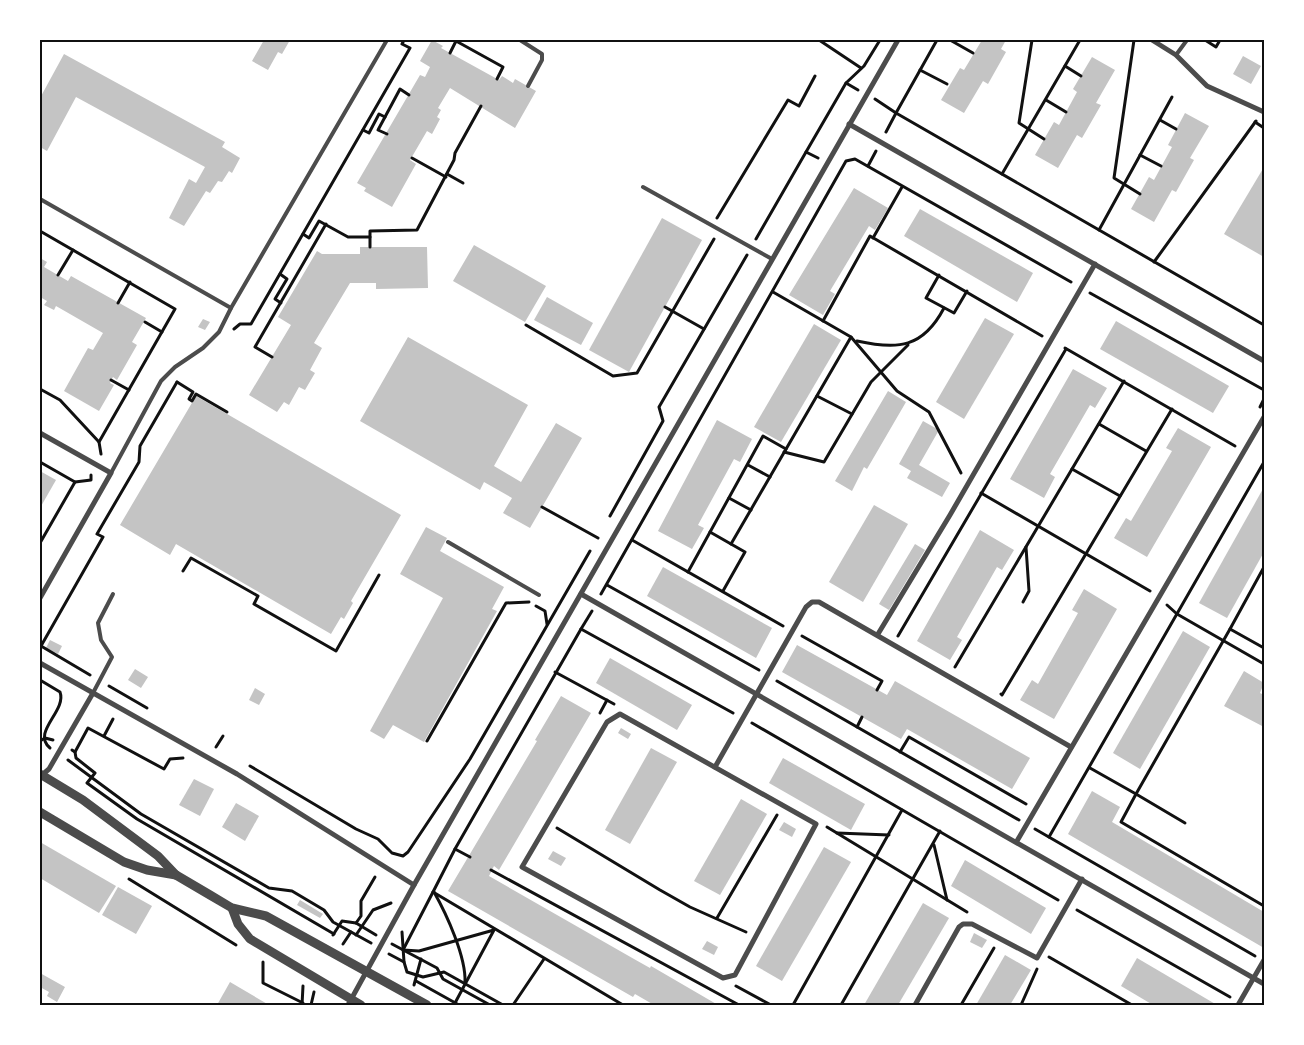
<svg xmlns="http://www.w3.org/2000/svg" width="1304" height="1045" viewBox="0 0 1304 1045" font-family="'Fira Sans',sans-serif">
<rect width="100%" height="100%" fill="#fff"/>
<g fill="#c4c4c4">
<path d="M264,40H290L282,54L278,52L268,70L252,61Z"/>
<path d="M432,40L443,46L441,48L499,80L502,76L513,83L515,79L536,91L515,128L450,88L438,108L441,110L437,117L440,119L432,134L427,131L413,155L410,160L416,164L392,207L364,191L366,188L357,183L420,75L425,77L430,67L420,61Z"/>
<path d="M982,40H1006L1001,49L1006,52L988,84L983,81L964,113L941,100L960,68L964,70Z"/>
<path d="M64,54L225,142L222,147L240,158L232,173L229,171L222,182L218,181L210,193L206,191L184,226L169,218L189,179L196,183L205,167L76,97L47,151L40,147V98Z"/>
<path d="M1243,56L1261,66L1251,84L1233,74Z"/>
<path d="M1092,57L1115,70L1096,103L1101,105L1082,138L1077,135L1058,168L1035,155L1054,122L1059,125L1077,92L1073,89Z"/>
<path d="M1185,113L1209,126L1190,158L1194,160L1176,192L1172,190L1154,222L1131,209L1149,177L1154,180L1172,147L1168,145Z"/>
<path d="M1264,167V257L1224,234Z"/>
<path d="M854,188L888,208L875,230L869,226L830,291L835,294L823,315L789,295Z"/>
<path d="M920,209L1033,273L1017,302L904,236Z"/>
<path d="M662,218L702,240L629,372L589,350Z"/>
<path d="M474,245L546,286L525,322L453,281Z"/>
<path d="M360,247H427L428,288L376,289V283H350L314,343L322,348L310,370L315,373L305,390L299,387L289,405L284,402L277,412L249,395L291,325L278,317L317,251L322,254H360Z"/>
<path d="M40,258L47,262L44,267L68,281L71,276L146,318L132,342L137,345L117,380L113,377L110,383L114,385L99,411L64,391L88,348L93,350L103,333L56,306L54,310L44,305L47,301L40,297Z"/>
<path d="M547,297L593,323L581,345L534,320Z"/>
<path d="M985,318L1014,334L964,419L936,402Z"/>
<path d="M203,319L210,322L205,330L198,327Z"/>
<path d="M1116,321L1229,386L1213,413L1100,349Z"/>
<path d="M814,324L841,340L781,442L754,427Z"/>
<path d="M408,337L528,405L494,466L521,482L556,423L582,438L530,528L503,513L512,498L484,482L480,490L360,421Z"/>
<path d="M1073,369L1107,388L1095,408L1090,405L1050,474L1055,477L1044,498L1010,479Z"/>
<path d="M888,391L906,402L867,469L864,467L852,491L835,481Z"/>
<path d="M196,396L401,515L351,601L353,603L344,619L341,617L331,634L176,544L170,555L120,525Z"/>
<path d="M717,420L752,439L740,462L734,459L698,525L704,528L692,549L658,531Z"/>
<path d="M923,421L939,430L919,465L950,483L942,497L907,478L911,471L899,464Z"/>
<path d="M1178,428L1211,447L1147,557L1114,538L1126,518L1131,521L1172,451L1166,448Z"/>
<path d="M40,471L56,480L40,508Z"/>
<path d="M1264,487V552L1227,618L1199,603Z"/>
<path d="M874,505L908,524L863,602L829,582Z"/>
<path d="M426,527L447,538L440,551L504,587L492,609L497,611L424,742L393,725L384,739L370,731L443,598L400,574Z"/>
<path d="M980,530L1014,550L1002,570L997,567L957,637L962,640L950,660L917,641Z"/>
<path d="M915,544L925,550L889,610L879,604Z"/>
<path d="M663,567L772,628L756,658L647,596Z"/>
<path d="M1084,589L1117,609L1054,719L1020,700L1032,680L1038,684L1078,613L1072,610Z"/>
<path d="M1183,631L1210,647L1140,769L1113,753Z"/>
<path d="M50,640L62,646L58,654L46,648Z"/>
<path d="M797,645L887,695L895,681L1030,758L1012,789L907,729L901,739L782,672Z"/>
<path d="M610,658L692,705L677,730L596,683Z"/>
<path d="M135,669L148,677L141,688L128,680Z"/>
<path d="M1244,671L1264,683L1260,693L1264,695V727L1224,706Z"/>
<path d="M255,688L265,694L259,705L249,700Z"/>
<path d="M561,696L591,713L499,870L494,866L489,876L634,959L650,968L651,966L718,1005H654L635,994L633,997L448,891L537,741L535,740Z"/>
<path d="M621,728L631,734L628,739L618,733Z"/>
<path d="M651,748L677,762L630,844L605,830Z"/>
<path d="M783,758L865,804L851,830L769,783Z"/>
<path d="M194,779L214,789L200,816L179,805Z"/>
<path d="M1092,791L1120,807L1112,822L1264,912V948L1068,834Z"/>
<path d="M741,799L767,814L720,895L694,881Z"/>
<path d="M236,803L259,816L245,841L222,827Z"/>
<path d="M784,822L796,829L792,837L779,830Z"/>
<path d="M40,842L116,886L99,913L40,878Z"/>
<path d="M824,847L851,862L782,981L756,966Z"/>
<path d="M553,851L566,858L561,866L548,859Z"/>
<path d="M965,860L1046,908L1031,934L951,886Z"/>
<path d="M118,887L152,906L136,934L102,915Z"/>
<path d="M300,900L323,914L320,918L297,905Z"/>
<path d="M923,903L949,918L898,1005H864Z"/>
<path d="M974,933L987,940L982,948L970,942Z"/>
<path d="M707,941L718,947L714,955L702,949Z"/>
<path d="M1005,955L1031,970L1010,1005H976Z"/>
<path d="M1137,958L1217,1005H1153L1121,986Z"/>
<path d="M40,973L65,987L57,1002L47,996L49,992L40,987Z"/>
<path d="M230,982L269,1005H217Z"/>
</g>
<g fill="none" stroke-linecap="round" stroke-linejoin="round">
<g stroke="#111" stroke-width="3">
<path d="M819,40L861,68"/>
<path d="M950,40L973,53"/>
<path d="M1032,40L1019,123L1044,139"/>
<path d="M1134,40L1114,178L1140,194"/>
<path d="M1205,40L1216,47L1220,40"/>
<path d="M450,53L456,41L503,67L497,79"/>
<path d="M1065,66L1081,76"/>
<path d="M920,70L947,84"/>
<path d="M846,83L858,90"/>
<path d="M875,99L896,113L937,40"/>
<path d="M1046,100L1066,112"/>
<path d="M1160,120L1176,129"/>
<path d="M1255,122L1264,128"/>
<path d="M363,130L369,133L379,114L385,117"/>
<path d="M886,132L896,113L1264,325"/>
<path d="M387,134L378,130L400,89L409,95"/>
<path d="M806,152L846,83L864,66L880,40"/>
<path d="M1140,155L1161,166"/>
<path d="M412,158L446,177"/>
<path d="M868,166L876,151"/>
<path d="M447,174L463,183"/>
<path d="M1002,174L1080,40"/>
<path d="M717,218L788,100L799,106L815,76"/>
<path d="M1099,230L1172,97"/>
<path d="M40,231L175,309L99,442L101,454"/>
<path d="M303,234L309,238L319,221L348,237H370V231L417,230L454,160L455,153L481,106"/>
<path d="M370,237V247"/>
<path d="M873,238L902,187"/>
<path d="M756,239L806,152L818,158"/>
<path d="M1154,262L1256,121"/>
<path d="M280,274L287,279L275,299L281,303"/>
<path d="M58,275L73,250"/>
<path d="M939,275L926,298L954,313L967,291"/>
<path d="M1090,293L1264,390"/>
<path d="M118,303L130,282"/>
<path d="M665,307L704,329"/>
<path d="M823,321L870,236L1042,336"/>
<path d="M145,322L162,332"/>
<path d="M526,325L613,376L637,373L714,239"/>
<path d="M234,329L240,324H251L410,48L402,44L404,40"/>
<path d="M851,337L897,391L929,412L961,473"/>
<path d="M857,341C898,350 923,348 944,308"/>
<path d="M1065,348L1235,446"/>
<path d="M272,357L255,347L326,224"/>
<path d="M111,380L129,390"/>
<path d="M177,382L193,392L189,399L192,401L196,394L227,412"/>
<path d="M40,389L60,400L99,442"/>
<path d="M817,396L852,414"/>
<path d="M1260,407L1264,399"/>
<path d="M1099,424L1146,451"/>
<path d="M784,452L824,462L871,382L908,345"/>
<path d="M40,462L75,482L91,480V475"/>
<path d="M748,465L770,477"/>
<path d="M1072,469L1120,496"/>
<path d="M981,493L1150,591"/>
<path d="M729,498L751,510"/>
<path d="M542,507L598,538"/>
<path d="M610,516L663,421L659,407L747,255"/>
<path d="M710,532L731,544"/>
<path d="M632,540L783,626"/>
<path d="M40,543L75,482"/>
<path d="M183,571L191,558L258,596L254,604L336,651L379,575"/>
<path d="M688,572L763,436L786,449"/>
<path d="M607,585L759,670"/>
<path d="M723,591L745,552L731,544L851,337L773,292"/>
<path d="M601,594L846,161L855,159L1071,282"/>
<path d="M1023,602L1029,591L1026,547"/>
<path d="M1167,605L1177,614L1264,664"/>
<path d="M536,606L545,611L547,624"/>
<path d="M581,629L592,611"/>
<path d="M1230,629L1264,567"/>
<path d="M802,636L882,681L877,690"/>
<path d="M898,636L1066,349"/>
<path d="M955,667L1124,381"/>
<path d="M555,672L614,704"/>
<path d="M90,675L41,646L103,537L97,534L139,462L140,446L177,382"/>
<path d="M40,680L60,692C67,711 31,732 50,748"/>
<path d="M777,681L1019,820"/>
<path d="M109,686L147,708"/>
<path d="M1001,694L1002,695L1172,409"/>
<path d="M600,713L607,700"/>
<path d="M752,723L1058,900"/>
<path d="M857,727L862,717"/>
<path d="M104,736L113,719"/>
<path d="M40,741L45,738L53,740"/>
<path d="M427,741L506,603L529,602"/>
<path d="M216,747L223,736"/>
<path d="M72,750L75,752L76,758L95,773L87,783L137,819L334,934"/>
<path d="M75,752L88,728L164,769L170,759L183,758"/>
<path d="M900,752L909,737L1026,804"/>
<path d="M68,760L141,814L269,888L292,891L324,910L333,922L371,943"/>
<path d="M250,766L356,829L378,839L392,853L403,856L408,852L470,759L590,551"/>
<path d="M1090,768L1136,794L1230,629L1264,648"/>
<path d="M1185,823L1136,794L1121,822L1264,906"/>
<path d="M827,827L967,912"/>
<path d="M557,828L660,890L690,907L746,932"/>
<path d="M1035,829L1255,956"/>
<path d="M837,833L889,835"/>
<path d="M1049,837L1264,462"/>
<path d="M934,845L947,900"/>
<path d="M455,849L470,857"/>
<path d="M491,870L739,1005"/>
<path d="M129,879L236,945"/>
<path d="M433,892L403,950L419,951L494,930L455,1003"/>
<path d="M434,892C447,915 466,957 465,982"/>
<path d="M1077,910L1230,997"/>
<path d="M717,918L777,815"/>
<path d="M356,923L361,916V901L375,877"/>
<path d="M402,932L404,962L407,972L423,977L444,972L503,1005"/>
<path d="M333,935L342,921L356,923L376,935"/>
<path d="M356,935L373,910L391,903"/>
<path d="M343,944L351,932"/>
<path d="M392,944L437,968L443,979L490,1005"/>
<path d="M389,954L404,962"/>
<path d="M1049,957L1132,1005"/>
<path d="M263,962V983L303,1003"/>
<path d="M416,981L459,1005"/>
<path d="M414,985L421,959"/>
<path d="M736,986L771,1005"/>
<path d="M302,1005L303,986"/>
<path d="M311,1005L314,992"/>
<path d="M513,1005L544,959"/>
<path d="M623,1005L433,892L455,849L581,629L733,713"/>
<path d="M793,1005L902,810"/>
<path d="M841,1005L940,831"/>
<path d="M961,1005L994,948"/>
<path d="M1021,1005L1037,969"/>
</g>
<g stroke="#4c4c4c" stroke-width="4">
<path d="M520,40L542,54V60L528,86"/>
<path d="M1176,55L1187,40"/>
<path d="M643,187L772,259"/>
<path d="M40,199L231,308L219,332L203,348L175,367L161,381L111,473"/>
<path d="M1264,294V293"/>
<path d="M231,308L387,40"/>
<path d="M448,542L539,595"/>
<path d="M93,693L112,657L101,640L98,623L113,594"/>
</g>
<g stroke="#4c4c4c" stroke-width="5">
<path d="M1152,40L1176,55L1207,86L1264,112"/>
<path d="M849,124L1264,361"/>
<path d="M40,433L111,473L40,598"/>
<path d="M581,594L1264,984"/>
<path d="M878,634L950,515L1095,264"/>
<path d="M40,663L237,774L414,885"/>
<path d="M620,714L816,824L735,975L723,978L522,867L607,722Z"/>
<path d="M715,767L806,607L812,602H819L1071,747"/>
<path d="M42,775L49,769L93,693"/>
<path d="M1017,841L1264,417"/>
<path d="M348,1005L414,885L898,40"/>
<path d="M915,1005L959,927L963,924H972L1037,958L1082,879"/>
<path d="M1238,1005L1264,960"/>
</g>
<g stroke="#4c4c4c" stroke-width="9">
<path d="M40,774L83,800L158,856L176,875L210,895L232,908L266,916L427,1005"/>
<path d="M40,812L124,862L147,870L176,875"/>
<path d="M232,908L238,924L250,939L361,1005"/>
</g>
</g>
<rect width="1304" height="1045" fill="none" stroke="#ffffff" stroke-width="82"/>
<rect x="41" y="41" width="1222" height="963" fill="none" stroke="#111" stroke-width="2"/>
</svg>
